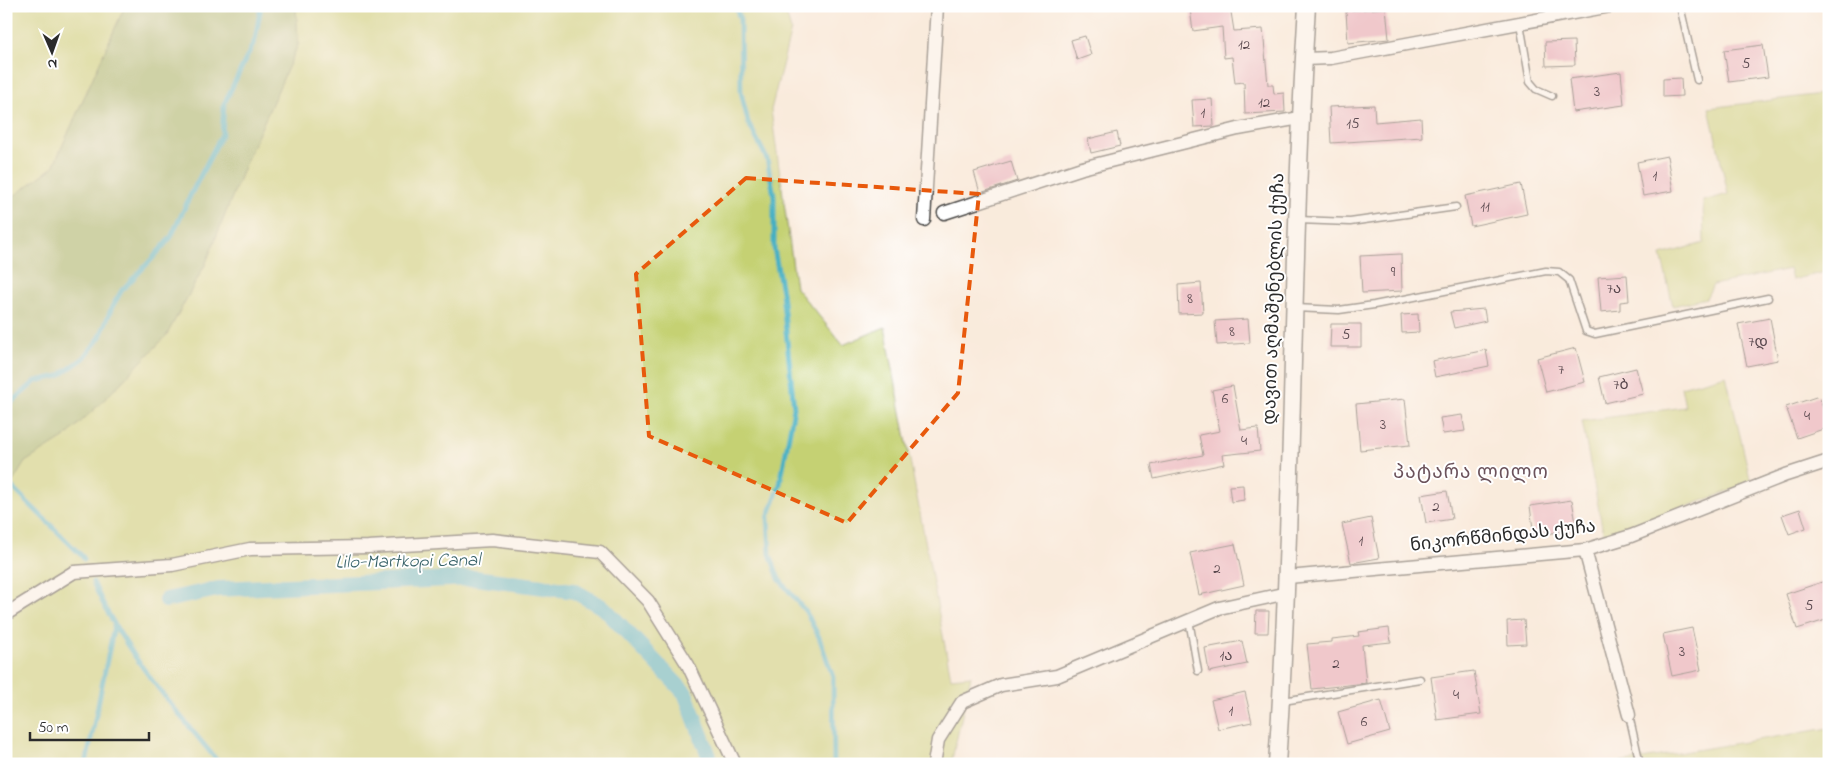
<svg xmlns="http://www.w3.org/2000/svg" width="1835" height="770" viewBox="0 0 1835 770" font-family="'Indie Flower','Noto Sans Georgian',sans-serif">
<rect width="100%" height="100%" fill="#fff"/>
<filter id="ink" filterUnits="userSpaceOnUse"><feTurbulence type="fractalNoise" baseFrequency=".02" numOctaves="2"/><feDisplacementMap in="SourceGraphic" scale="10" xChannelSelector="R" yChannelSelector="G"/><feConvolveMatrix kernelMatrix="1 2 1 2 8 2 1 2 1" color-interpolation-filters="sRGB"/></filter>
<filter id="wash" filterUnits="userSpaceOnUse"><feTurbulence type="fractalNoise" baseFrequency=".0096" numOctaves="4" result="noise"/><feDisplacementMap in="SourceGraphic" scale="20" xChannelSelector="R" yChannelSelector="G"/><feGaussianBlur stdDeviation="1.12" result="paint"/><feColorMatrix in="noise" values="0 0 0 0 0 0 0 0 0 0 0 0 0 0 0 0 0 1.4 0 .05"/><feComposite in="paint" operator="in"/></filter>
<g filter="url(#wash)">
<rect width="100%" height="100%" fill="#f9ebdc"/>
<g fill="#c5d173" stroke="#787e4f">
<path d="M6,6H125L53,167L6,202Z"/>
<path d="M296,6H784L791,30L771,110L796,288L843,345L885,327L951,678L971,676L951,764H6V493L25,462L65,437L109,395L166,336L205,265L245,164L298,45Z"/>
<path d="M1829,93V271L1792,280L1789,269L1713,285L1706,298L1673,306L1661,255L1704,243L1703,201L1728,194L1709,108Z"/>
<path d="M1726,375L1751,483L1604,537L1582,421L1685,407L1681,387Z"/>
<path d="M1829,728V764H1612Z"/>
</g>
<path fill="#9cb365" stroke="#646f48" d="M125,6H296L298,45L245,164L205,265L166,336L109,395L65,437L25,462L6,493V202L53,167Z"/>
<g fill="none" stroke-linecap="round" stroke-linejoin="round">
<g stroke="#44afc2" stroke-width="5">
<path d="M735,6L740,19L741,92L748,122L767,159L774,195V248L782,292L794,408L780,484L768,518L770,554L779,579L806,612L819,637L833,677L834,764"/>
<path d="M6,407L36,381L59,376L84,358L100,337L112,307L122,290L152,259L171,237L191,194L222,134L224,104L255,40L261,6"/>
<path d="M6,481L82,556L84,559"/>
<path d="M93,582C122,650 173,707 220,764"/>
<path d="M86,764L114,626"/>
</g>
<path stroke="#44afc2" stroke-width="16" d="M166,600L218,589L475,578L574,591L604,608L685,693L712,764"/>
</g>
<g id="blocks">
<g fill="#e49eb7">
<path d="M1207,6H1230L1234,31L1263,29L1268,85H1273L1274,94L1284,93L1285,112L1245,114L1244,82L1235,83L1232,57L1224,58L1222,27L1193,31L1190,9Z"/>
<path d="M1386,8L1389,39L1348,43L1346,11Z"/>
<path d="M1085,36L1091,55L1077,60L1071,40Z"/>
<path d="M1574,41L1575,65L1546,66L1545,42Z"/>
<path d="M1763,45L1768,77L1729,82L1724,50Z"/>
<path d="M1621,72L1624,105L1573,112L1569,79Z"/>
<path d="M1681,78L1682,96L1663,97V79Z"/>
<path d="M1212,99L1214,126L1194,127L1192,100Z"/>
<path d="M1374,105L1375,122L1421,118L1422,137L1331,143L1329,107Z"/>
<path d="M1117,132L1120,146L1091,153L1088,139Z"/>
<path d="M1667,156L1673,191L1643,196L1637,162Z"/>
<path d="M1011,161L1017,181L980,193L974,172Z"/>
<path d="M1521,184L1527,214L1471,226L1465,196Z"/>
<path d="M1401,254L1402,291L1362,293L1360,256Z"/>
<path d="M1627,275L1629,301L1620,302V310L1601,312L1598,277Z"/>
<path d="M1201,283L1203,313L1179,314L1178,285Z"/>
<path d="M1484,309L1486,321L1454,328L1450,312Z"/>
<path d="M1418,314L1419,332L1402,333L1401,315Z"/>
<path d="M1770,318L1778,360L1747,366L1738,324Z"/>
<path d="M1248,319L1250,343L1217,345L1215,321Z"/>
<path d="M1331,324H1361V347H1330Z"/>
<path d="M1576,348L1585,382L1546,392L1537,358Z"/>
<path d="M1486,350L1489,366L1435,377L1432,361Z"/>
<path d="M1636,368L1643,394L1605,403L1599,377Z"/>
<path d="M1233,386L1241,430L1258,428L1260,451L1222,455L1224,464L1154,479L1151,465L1203,455L1199,435L1220,431L1212,390Z"/>
<path d="M1819,396L1829,427L1797,438L1786,407Z"/>
<path d="M1405,399L1410,445L1360,450L1356,404Z"/>
<path d="M1462,415L1465,431L1443,434L1440,418Z"/>
<path d="M1243,485L1244,500L1231,502L1229,486Z"/>
<path d="M1447,491L1452,519L1426,523L1421,495Z"/>
<path d="M1572,500L1577,529L1534,536L1530,506Z"/>
<path d="M1800,509L1806,528L1789,534L1782,515Z"/>
<path d="M1371,518L1379,558L1351,563L1342,524Z"/>
<path d="M1235,544L1244,585L1199,595L1190,553Z"/>
<path d="M1825,581L1829,592V619L1797,629L1786,594Z"/>
<path d="M1256,611H1269L1268,633H1255Z"/>
<path d="M1524,620L1526,644L1508,645L1507,621Z"/>
<path d="M1389,628L1391,642L1362,645L1366,683L1312,689L1307,644L1332,642V639L1359,636L1358,632Z"/>
<path d="M1692,628L1701,670L1672,676L1663,634Z"/>
<path d="M1242,641L1247,664L1209,672L1205,648Z"/>
<path d="M1474,671L1481,714L1437,720L1431,677Z"/>
<path d="M1245,692L1252,722L1218,729L1211,700Z"/>
<path d="M1381,700L1390,732L1347,744L1338,712Z"/>
</g>
</g>
</g>
<g filter="url(#ink)">
<use href="#blocks" fill-opacity="0" stroke="#4a4846" stroke-width="1"/>
<g fill="none" stroke-linecap="round" stroke-linejoin="round">
<defs>
<g id="service">
<path d="M1680,6L1697,80"/>
<path d="M1520,23L1530,82L1536,89L1552,96"/>
<path d="M1298,220L1350,222L1456,207"/>
<path d="M1295,308L1339,310L1374,305L1546,271L1559,272L1569,280L1586,331L1595,334L1768,298"/>
<path d="M1189,620L1198,671"/>
<path d="M1283,701L1420,679"/>
<path d="M1629,715L1640,764"/>
</g>
<g id="minor">
<path d="M1304,59L1331,58L1611,6"/>
<path d="M944,213L1082,168L1238,129L1300,118"/>
<path d="M924,220L937,6"/>
<path d="M1585,550L1629,715"/>
<path d="M1288,577L1585,550L1631,536L1786,475L1829,461"/>
<path d="M6,614L74,572L172,565L250,549L368,547L492,540L600,552L648,601L688,665L735,764"/>
<path d="M934,764L938,740L962,702L1001,685L1057,676L1219,608L1287,593"/>
</g>
<path id="tertiary" d="M1277,764C1294,512 1291,258 1307,6"/>
</defs>
<use href="#service" stroke="#4a4846" stroke-width="9"/>
<use href="#minor" stroke="#4a4846" stroke-width="15"/>
<use href="#tertiary" stroke="#4a4846" stroke-width="19"/>
<use href="#service" stroke="#fff" stroke-width="6"/>
<use href="#minor" stroke="#fff" stroke-width="12"/>
<use href="#tertiary" stroke="#fff" stroke-width="16"/>
</g>
</g>
<path d="M0 0H1835V770H0ZM746,178L979,194L958,393L847,523L649,436L636,274Z" fill="#f9ebdc" fill-opacity=".55" fill-rule="evenodd"/>
<path fill="none" stroke="#e8590c" stroke-width="4" stroke-dasharray="10 6" stroke-linejoin="round" d="M746,178L979,194L958,393L847,523L649,436L636,274Z"/>
<g text-anchor="middle" dominant-baseline="central" stroke-width="4" stroke-linejoin="round" paint-order="stroke">
<g font-size="15" fill="#59484e">
<text x="1244" y="45">12</text>
<text x="1746" y="64">5</text>
<text x="1597" y="92">3</text>
<text x="1264" y="103">12</text>
<text x="1203" y="113">1</text>
<text x="1353" y="124">15</text>
<text x="1655" y="176">1</text>
<text x="1485" y="207">11</text>
<text x="1393" y="272">9</text>
<text x="1614" y="289">7ა</text>
<text x="1190" y="299">8</text>
<text x="1232" y="332">8</text>
<text x="1346" y="335">5</text>
<text x="1758" y="342">7დ</text>
<text x="1561" y="370">7</text>
<text x="1621" y="385">7ბ</text>
<text x="1225" y="399">6</text>
<text x="1807" y="416">4</text>
<text x="1383" y="425">3</text>
<text x="1244" y="441">4</text>
<text x="1436" y="507">2</text>
<text x="1361" y="541">1</text>
<text x="1217" y="569">2</text>
<text x="1809" y="606">5</text>
<text x="1682" y="652">3</text>
<text x="1226" y="656">1ა</text>
<text x="1336" y="664">2</text>
<text x="1456" y="695">4</text>
<text x="1231" y="711">1</text>
<text x="1364" y="722">6</text>
</g>
<g font-size="18" fill="#2b2b2b" stroke="#fff">
<text transform="translate(1275 299) rotate(-88)">დავით აღმაშენებლის ქუჩა</text>
<text transform="translate(1503 537) rotate(-6)">ნიკორწმინდას ქუჩა</text>
</g>
<g font-size="19" letter-spacing="1" fill="#6c535c" stroke="#fff">
<text x="1471" y="473">პატარა ლილო</text>
</g>
<g font-size="19" font-style="italic" fill="#356067" stroke="#fff">
<text transform="translate(408 562) rotate(-1)">Lilo-Martkopi Canal</text>
</g>
</g>
<rect width="1835" height="770" fill="none" stroke="#fff" stroke-width="25"/>
<g transform="translate(52 52) rotate(178)" stroke="#ffffff" stroke-width="4" paint-order="stroke">
<path d="M0-4L9 19L0 12L-9 19Z" fill="#2b2b2b"/>
<text y="-8" font-size="14" font-weight="bold" text-anchor="middle" fill="#2b2b2b">N</text>
</g>
<path d="M30 732v8h119v-8" fill="none" stroke="#2b2b2b" stroke-width="2.5"/>
<text x="38" y="732" font-size="15" fill="#2b2b2b" stroke="#ffffff" stroke-width="4" paint-order="stroke">50 m</text>
</svg>
